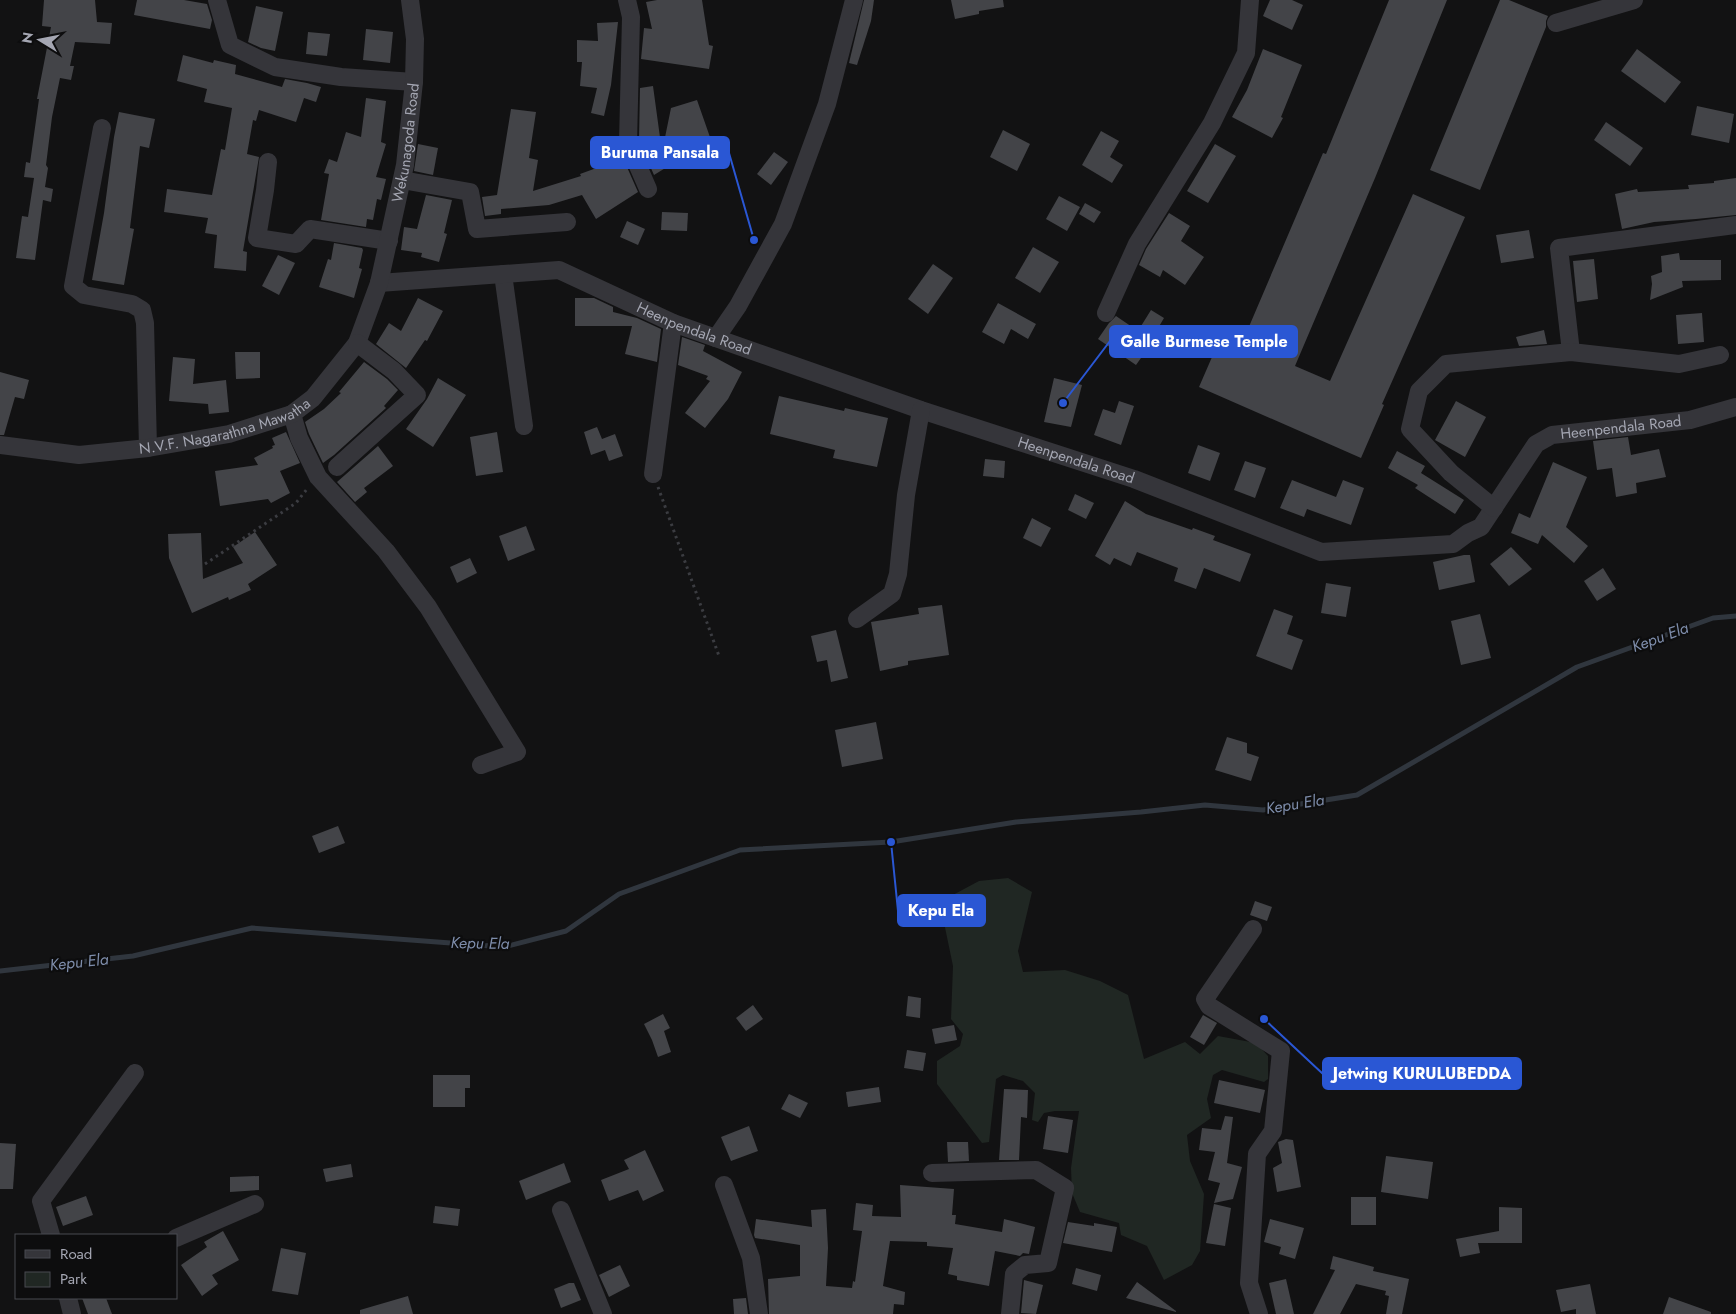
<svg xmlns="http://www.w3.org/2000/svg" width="1736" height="1314" viewBox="0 0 1736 1314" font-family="Jost,sans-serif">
<rect width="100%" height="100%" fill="#121213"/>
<path fill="#202723" d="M1008,878L1032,892L1018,951L1023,972L1065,970L1100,981L1128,995L1144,1059L1185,1042L1200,1054L1218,1036L1256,1043L1268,1056V1079L1264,1082L1222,1070L1213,1075L1207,1099L1211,1118L1187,1135L1190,1161L1204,1194L1200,1251L1192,1265L1164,1280L1147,1246L1121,1235L1119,1223L1080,1212L1072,1193L1071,1168L1079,1111H1055L1044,1113L1038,1122L1032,1120L1035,1093L1023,1081L1003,1075L996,1079L989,1142L982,1143L937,1084V1061L960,1046L963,1034L951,1019L953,966L942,913L951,896L979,881Z"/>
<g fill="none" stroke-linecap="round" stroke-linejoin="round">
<path stroke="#30363e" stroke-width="5" d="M0,971L133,956L252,928L504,947L566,931L619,894L740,850L891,842L1016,822L1141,812L1205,805L1263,810L1357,795L1577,667L1713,618L1736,616"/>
</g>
<g fill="#434448">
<path d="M44,0H95L97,22L112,23L110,44L75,42L70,66H74L71,80L60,78L52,117L46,165L48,168L45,187L53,189L51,202L43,200L35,260L16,258L22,216L28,217L34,178L24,177L26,162L30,163L39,99H37L51,27L42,26Z"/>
<path d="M137,0H184L207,4L212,20L210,29L134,15Z"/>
<path d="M657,0H702L709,45L713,46L709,69L641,59L644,28L652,29L646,2Z"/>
<path d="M864,0H874L871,21L857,65L849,63Z"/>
<path d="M951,0H1003L1004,7L979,11V14L955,19Z"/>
<path d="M1270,0H1292L1303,5L1292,30L1263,16Z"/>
<path d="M1389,0H1447L1375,178L1295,366L1330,381L1413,194L1465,217L1382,404L1384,405L1361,458L1199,387L1222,334L1242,343L1323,153L1326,154Z"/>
<path d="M1500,0H1509L1548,16L1546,21V27L1480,190L1430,170Z"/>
<path d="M256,6L283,12L275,51L261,48L248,42Z"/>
<path d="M618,22L611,85L604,116L591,113L597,88L580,86L582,62H577V40L598,41L597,23Z"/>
<path d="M366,29L393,32L390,63L363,60Z"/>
<path d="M308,32L330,34L327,56L306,54Z"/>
<path d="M1263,49L1302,65L1281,117L1283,118L1272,138L1232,117L1247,90Z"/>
<path d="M1637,49L1681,82L1665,103L1621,71Z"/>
<path d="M183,55L213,63L214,60L236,65L235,74L282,87L285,79L307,83L321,87L316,102L304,98L296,122L259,110L256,121L253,120L247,154L259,157L243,251L247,252L246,271L214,268L217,235L205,233L208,218L164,212L167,189L212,195L221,149L225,150L232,108L204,102L207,89L177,81Z"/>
<path d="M653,86L662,152L671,108L697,100L711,140L675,150L680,159L654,175L639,141L640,88Z"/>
<path d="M366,98L386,101L381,142L386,144L376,177L386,179L381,200L377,199L373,220L367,219L366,227L321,220L329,174L324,173L329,159L337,162L346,132L361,137Z"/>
<path d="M1697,106L1734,114L1729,143L1691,135Z"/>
<path d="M511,109L536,112L529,158L538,160L533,191L581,176L580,174L602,166L598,154L619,149L638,192L596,219L582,195L549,205L501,209V214L485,216L482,197L497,195Z"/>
<path d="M119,112L155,119L149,148L140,146L130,228L134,229L124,285L92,280L104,213L114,137Z"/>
<path d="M1606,122L1643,148L1630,166L1594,140Z"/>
<path d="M1003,130L1030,144L1017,171L990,157Z"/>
<path d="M1101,131L1119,141L1110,157L1123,165L1112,183L1082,165Z"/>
<path d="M418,144L438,148L433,175L414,171Z"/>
<path d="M1215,144L1236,156L1208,203L1187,191Z"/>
<path d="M774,152L788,162L771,185L757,174Z"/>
<path d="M1736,178V215L1696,219L1654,222L1622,229L1615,194L1637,189L1638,192L1689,189L1688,185L1714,183V181Z"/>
<path d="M426,195L452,200L444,233L447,234L439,262L421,257L422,253L401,250L404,227L417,229Z"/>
<path d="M1059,196L1080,207L1067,231L1046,219Z"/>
<path d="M1085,203L1101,212L1094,223L1079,214Z"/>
<path d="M662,212L688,213L687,231L661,230Z"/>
<path d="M1169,213L1190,226L1181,241L1204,257L1185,285L1163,270L1160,277L1139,265L1146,249Z"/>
<path d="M627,221L645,229L638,245L620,237Z"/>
<path d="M1529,230L1534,258L1501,263L1496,235Z"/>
<path d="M334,243L362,248L363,250L359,268L362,269L354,298L319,287L328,259L331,260Z"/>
<path d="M1033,247L1059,262L1040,293L1015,278Z"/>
<path d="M1679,253L1680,260H1721V280L1682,281L1683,287L1650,300L1652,284L1651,276L1662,272L1661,256Z"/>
<path d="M278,255L295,263L279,295L262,286Z"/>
<path d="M1594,259L1598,299L1577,302L1573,261Z"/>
<path d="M933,264L953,278L928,314L908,299Z"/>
<path d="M418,298L443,311L427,341L425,340L406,368L376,344L389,323L401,331Z"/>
<path d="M575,298H594L613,307V312L637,318L661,329L657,362L625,354L632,326H575Z"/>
<path d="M998,303L1036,324L1028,339L1011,329L1004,344L982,332Z"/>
<path d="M1151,310L1164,318L1151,340L1153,341L1136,365L1098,339L1109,323L1116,316L1138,331Z"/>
<path d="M1702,313L1704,342L1678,344L1676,315Z"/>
<path d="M1544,330L1547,344L1519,346L1516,337Z"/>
<path d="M682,337L705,345L703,351L742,372L728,399L705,428L685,413L710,381L706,379L708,376L678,365Z"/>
<path d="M235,352H260V378L236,379Z"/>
<path d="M173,357L195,359L193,384L226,380L229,412L209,414L208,404L169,401Z"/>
<path d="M364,362L387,379L398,390L384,406L386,408L334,455L323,463L309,434L305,422L324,409L341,393L339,392Z"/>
<path d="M0,372L29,380L24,399L15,397L4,435H0Z"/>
<path d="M438,378L466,395L433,447L406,429L427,399Z"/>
<path d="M1054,378L1082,385L1071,427L1044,422Z"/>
<path d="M779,396L844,411L845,408L888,418L877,467L833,458L835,450L770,434Z"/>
<path d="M1119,401L1134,406L1121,445L1094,435L1103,409L1115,413Z"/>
<path d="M1456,401L1486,417L1465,457L1435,440Z"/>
<path d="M597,427L602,439L615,434L623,456L609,461L605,450L591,455L584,432Z"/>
<path d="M286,432L300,463L280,471L290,493L271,503L268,499L220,506L215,471L258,465L254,458L273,448L272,446L275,445L272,438Z"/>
<path d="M497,432L503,472L476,476L470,437Z"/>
<path d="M1628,437L1631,455L1659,449L1666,477L1636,483L1637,493L1616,497L1612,468L1597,470L1593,441Z"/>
<path d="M1198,445L1220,453L1210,481L1188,473Z"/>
<path d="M378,446L393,466L364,488L367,492L355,502L337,482Z"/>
<path d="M1397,451L1425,466L1421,473L1464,500L1455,514L1415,488L1418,485L1388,468Z"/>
<path d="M985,459L1005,461L1004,478L983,476Z"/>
<path d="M1245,461L1266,468L1255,498L1234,490Z"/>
<path d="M1553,462L1587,477L1566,527L1588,546L1574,563L1542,535L1538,544L1511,533L1519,513L1530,518Z"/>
<path d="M1292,480L1336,497L1343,480L1364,488L1351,525L1307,509L1304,517L1280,508Z"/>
<path d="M1075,494L1094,503L1086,519L1068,510Z"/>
<path d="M1125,501L1146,514L1192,530L1193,528L1215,536L1213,540L1251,554L1240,582L1204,568L1196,589L1174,581L1178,568L1137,552L1131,566L1114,558L1110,565L1095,556Z"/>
<path d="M1032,518L1051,528L1041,547L1023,538Z"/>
<path d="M526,526L535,550L508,561L499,536Z"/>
<path d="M255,532L277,565L248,584L251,590L229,600L228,597L192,613L169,558L168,534L201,533L203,579L243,563L233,547Z"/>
<path d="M1511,547L1532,569L1509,586L1490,564Z"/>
<path d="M1464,555H1470L1475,582L1439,590L1433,562Z"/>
<path d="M470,558L477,573L457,583L450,567Z"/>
<path d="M1603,568L1616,589L1597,601L1584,581Z"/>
<path d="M1326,583L1351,587L1346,617L1321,613Z"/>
<path d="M942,605L949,655L908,661V665L880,671L871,622L919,614L918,608Z"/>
<path d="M1274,609L1293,616L1287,634L1303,640L1292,670L1256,656Z"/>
<path d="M1480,614L1491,658L1461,665L1451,621Z"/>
<path d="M836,630L848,678L831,682L827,660L817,662L811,636Z"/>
<path d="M876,722L883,759L842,767L835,730Z"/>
<path d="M1227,737L1247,743V753L1259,757L1251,781L1215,770Z"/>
<path d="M338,826L345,843L319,853L312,836Z"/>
<path d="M1255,901L1272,907L1267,921L1250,915Z"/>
<path d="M908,996L921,998L920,1018L906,1016Z"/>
<path d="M753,1005L763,1019L746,1031L736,1018Z"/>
<path d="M663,1014L670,1028L664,1031L671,1052L658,1057L652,1040L644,1024Z"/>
<path d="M1203,1015L1217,1023L1204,1045L1190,1037Z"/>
<path d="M954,1025L957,1040L935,1044L932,1029Z"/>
<path d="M907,1050L926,1053L923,1071L904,1068Z"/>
<path d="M433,1075H470V1088H465V1107H433Z"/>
<path d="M1219,1080L1265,1090L1260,1113L1214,1103Z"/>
<path d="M879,1087L881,1102L848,1107L846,1092Z"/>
<path d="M1004,1089L1028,1090L1027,1118L1021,1117L1019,1160H999Z"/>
<path d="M789,1094L808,1103L800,1118L781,1109Z"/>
<path d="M1048,1116L1073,1120L1068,1153L1043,1149Z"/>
<path d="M1225,1116L1233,1117L1227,1163L1242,1167L1233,1199L1214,1203L1220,1183L1208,1180L1215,1152L1199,1150L1202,1128L1221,1130Z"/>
<path d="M749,1126L758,1151L731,1161L721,1137Z"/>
<path d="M1286,1139L1293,1140L1301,1187L1277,1192L1273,1168L1282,1163L1278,1142Z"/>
<path d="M947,1142H968L969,1161L948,1162Z"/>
<path d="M0,1143L16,1144L13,1189H0Z"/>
<path d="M645,1150L664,1191L643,1201L638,1190L609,1201L601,1180L629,1169L624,1160Z"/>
<path d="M1386,1156L1433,1162L1428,1199L1381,1192Z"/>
<path d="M564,1163L571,1182L526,1200L519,1181Z"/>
<path d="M351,1164L353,1177L326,1182L323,1169Z"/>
<path d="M259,1176V1190L230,1192V1177Z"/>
<path d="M900,1185L954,1189L952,1215H956L955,1224L1002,1232L1004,1219L1035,1227L1029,1254L1023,1253L1020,1256L995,1251L989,1286L957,1280V1276L948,1274L953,1248L927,1246V1242L890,1241L883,1286L905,1292L904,1305L894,1304L893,1314H769L768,1279L800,1276V1245L755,1238L754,1235L756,1219L812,1227L811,1210L826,1209L828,1248L826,1286L852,1288L853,1281L855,1282L862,1231L853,1230L856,1203L873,1205L872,1216L901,1217Z"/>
<path d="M86,1196L93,1215L63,1226L56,1207Z"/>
<rect x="1351" y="1197" width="25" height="28"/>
<path d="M1214,1204L1231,1208L1225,1246L1206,1243Z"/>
<path d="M435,1206L460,1209L458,1226L433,1223Z"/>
<path d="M1499,1207L1522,1208V1243H1478L1480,1253L1460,1257L1456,1239L1499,1231Z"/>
<path d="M1270,1219L1304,1228L1295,1259L1279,1254L1281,1247L1264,1242Z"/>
<path d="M1068,1222L1094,1226V1223L1117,1227L1112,1252L1063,1243Z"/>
<path d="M223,1231L239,1260L212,1275L218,1284L202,1296L181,1265L207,1247L204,1242Z"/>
<path d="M281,1248L306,1253L298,1295L272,1291Z"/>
<path d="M1333,1256L1374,1267L1373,1271L1409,1279L1402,1314H1386L1389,1296L1385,1295L1386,1291L1356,1284L1340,1314H1313L1335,1270L1330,1269Z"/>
<path d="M620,1265L630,1286L609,1297L599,1275Z"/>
<path d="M1076,1268L1101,1275L1097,1291L1072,1284Z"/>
<path d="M1286,1279L1294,1314H1276L1269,1283Z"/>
<path d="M1024,1280L1043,1285L1036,1314L1021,1313Z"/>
<path d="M1137,1282L1176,1311V1312L1126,1298Z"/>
<path d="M569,1283H574L581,1300L561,1308L554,1289Z"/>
<path d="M1590,1284L1596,1314H1576V1309L1561,1312L1556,1290Z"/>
<path d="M408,1296L413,1314H360V1310Z"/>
<path d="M1669,1297L1711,1312V1314H1663Z"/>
<path d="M82,1298H106L112,1314H88Z"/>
<path d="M746,1298L748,1314H734L733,1299Z"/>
</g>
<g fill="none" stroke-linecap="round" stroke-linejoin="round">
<g stroke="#3b3c41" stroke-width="3" stroke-dasharray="2.5 4" stroke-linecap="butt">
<path d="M658,487L719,656"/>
<path d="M205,564L296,503L307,489"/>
</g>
<g stroke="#35353a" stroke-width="18">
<path d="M217,0L230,45L275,67L341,77L414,82"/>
<path d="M627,0L631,17L628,143L648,189"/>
<path d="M1556,23L1634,0"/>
<path d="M102,128L73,286L84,295L132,304L142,310L145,323L148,448"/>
<path d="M268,162L265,190L257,238L296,244L310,229L389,241"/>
<path d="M402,180L470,192L477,229L567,222"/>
<path d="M503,274L524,426"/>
<path id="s1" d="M379,283L559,270L673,323L921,410L1134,479L1321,552L1453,544L1468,533L1481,527L1536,444L1552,435L1690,420L1736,407"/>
<path d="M1106,313L1137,244L1212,123L1246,53L1250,0"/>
<path d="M716,338L738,306L783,224L827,104L854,0"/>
<path d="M1571,352L1559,248L1736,225"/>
<path d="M292,414L299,438L318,477L386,551L428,607L517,752L481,765"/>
<path id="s2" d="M0,445L79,455L148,448L229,434L292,414L313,398L357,343L379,283L405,165L414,82L415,39L410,0"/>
<path d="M337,467L417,395L394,371L357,343"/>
<path d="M653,474L673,323"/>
<path d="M1494,508L1451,473L1410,429L1419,391L1446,364L1571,352L1679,364L1720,355"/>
<path d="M857,619L892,594L898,574L906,495L921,410"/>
<path d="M1253,929L1205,999L1209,1006L1281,1051L1273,1131L1257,1154L1256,1170L1249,1283L1259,1314"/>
<path d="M932,1173L1036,1170L1065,1188L1048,1263L1025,1265L1014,1274L1010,1314"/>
<path d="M724,1185L751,1258L759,1314"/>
<path d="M561,1210L603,1314"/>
<path d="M51,1235L41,1201L135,1073"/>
<path d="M176,1238L255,1204"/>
<path d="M68,1298L72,1314"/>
</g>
</g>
<g text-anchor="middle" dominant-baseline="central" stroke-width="4.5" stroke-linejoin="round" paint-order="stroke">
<g font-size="15" fill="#a4a6b2" stroke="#0d0d0e">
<text stroke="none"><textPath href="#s2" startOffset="601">Wekunagoda Road</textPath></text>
<text stroke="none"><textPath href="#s1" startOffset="328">Heenpendala Road</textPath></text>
<text stroke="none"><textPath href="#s2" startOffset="229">N.V.F. Nagarathna Mawatha</textPath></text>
<text stroke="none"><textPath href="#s1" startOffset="1346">Heenpendala Road</textPath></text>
<text stroke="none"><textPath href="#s1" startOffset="732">Heenpendala Road</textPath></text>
</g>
<g font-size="16" font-style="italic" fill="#7e8dab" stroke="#0d0d0e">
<text transform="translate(1660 637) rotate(-20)">Kepu Ela</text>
<text transform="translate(1295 804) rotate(-9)">Kepu Ela</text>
<text transform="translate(480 943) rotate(1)">Kepu Ela</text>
<text transform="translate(79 962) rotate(-6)">Kepu Ela</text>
</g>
</g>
<path fill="none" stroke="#2a57d4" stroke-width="2" d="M754 240L729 153M1063 403L1110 341M891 842L898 911M1264 1019L1323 1074"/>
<g fill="#2a57d4" stroke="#0d0d0e" stroke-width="2">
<circle cx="754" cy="240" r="5"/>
<circle cx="1063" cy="403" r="5"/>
<circle cx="891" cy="842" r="5"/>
<circle cx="1264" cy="1019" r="5"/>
</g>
<g fill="#2a57d4" stroke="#2a57d4" stroke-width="2">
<rect x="591" y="137" width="138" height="31" rx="5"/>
<rect x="1110" y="326" width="187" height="31" rx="5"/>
<rect x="898" y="895" width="87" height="31" rx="5"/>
<rect x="1323" y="1058" width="198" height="31" rx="5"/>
</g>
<g font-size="16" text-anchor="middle" font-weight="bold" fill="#fff">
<text x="660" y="158">Buruma Pansala</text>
<text x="1204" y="347">Galle Burmese Temple</text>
<text x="941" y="916">Kepu Ela</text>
<text x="1422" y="1079">Jetwing KURULUBEDDA</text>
</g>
<rect x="15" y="1234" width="162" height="65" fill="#0d0d0e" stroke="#494a50"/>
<rect x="25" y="1250" width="25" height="8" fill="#35353a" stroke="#494a50"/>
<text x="60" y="1259" font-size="15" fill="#a4a6b2">Road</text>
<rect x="25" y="1272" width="25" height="15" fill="#202723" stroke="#494a50"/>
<text x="60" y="1284" font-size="15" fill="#a4a6b2">Park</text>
<g transform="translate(40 40) rotate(280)" stroke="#0d0d0e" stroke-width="4" paint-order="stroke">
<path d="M0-4L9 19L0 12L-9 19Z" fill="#a4a6b2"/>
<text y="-8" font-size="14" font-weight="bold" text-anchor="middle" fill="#a4a6b2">N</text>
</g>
</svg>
